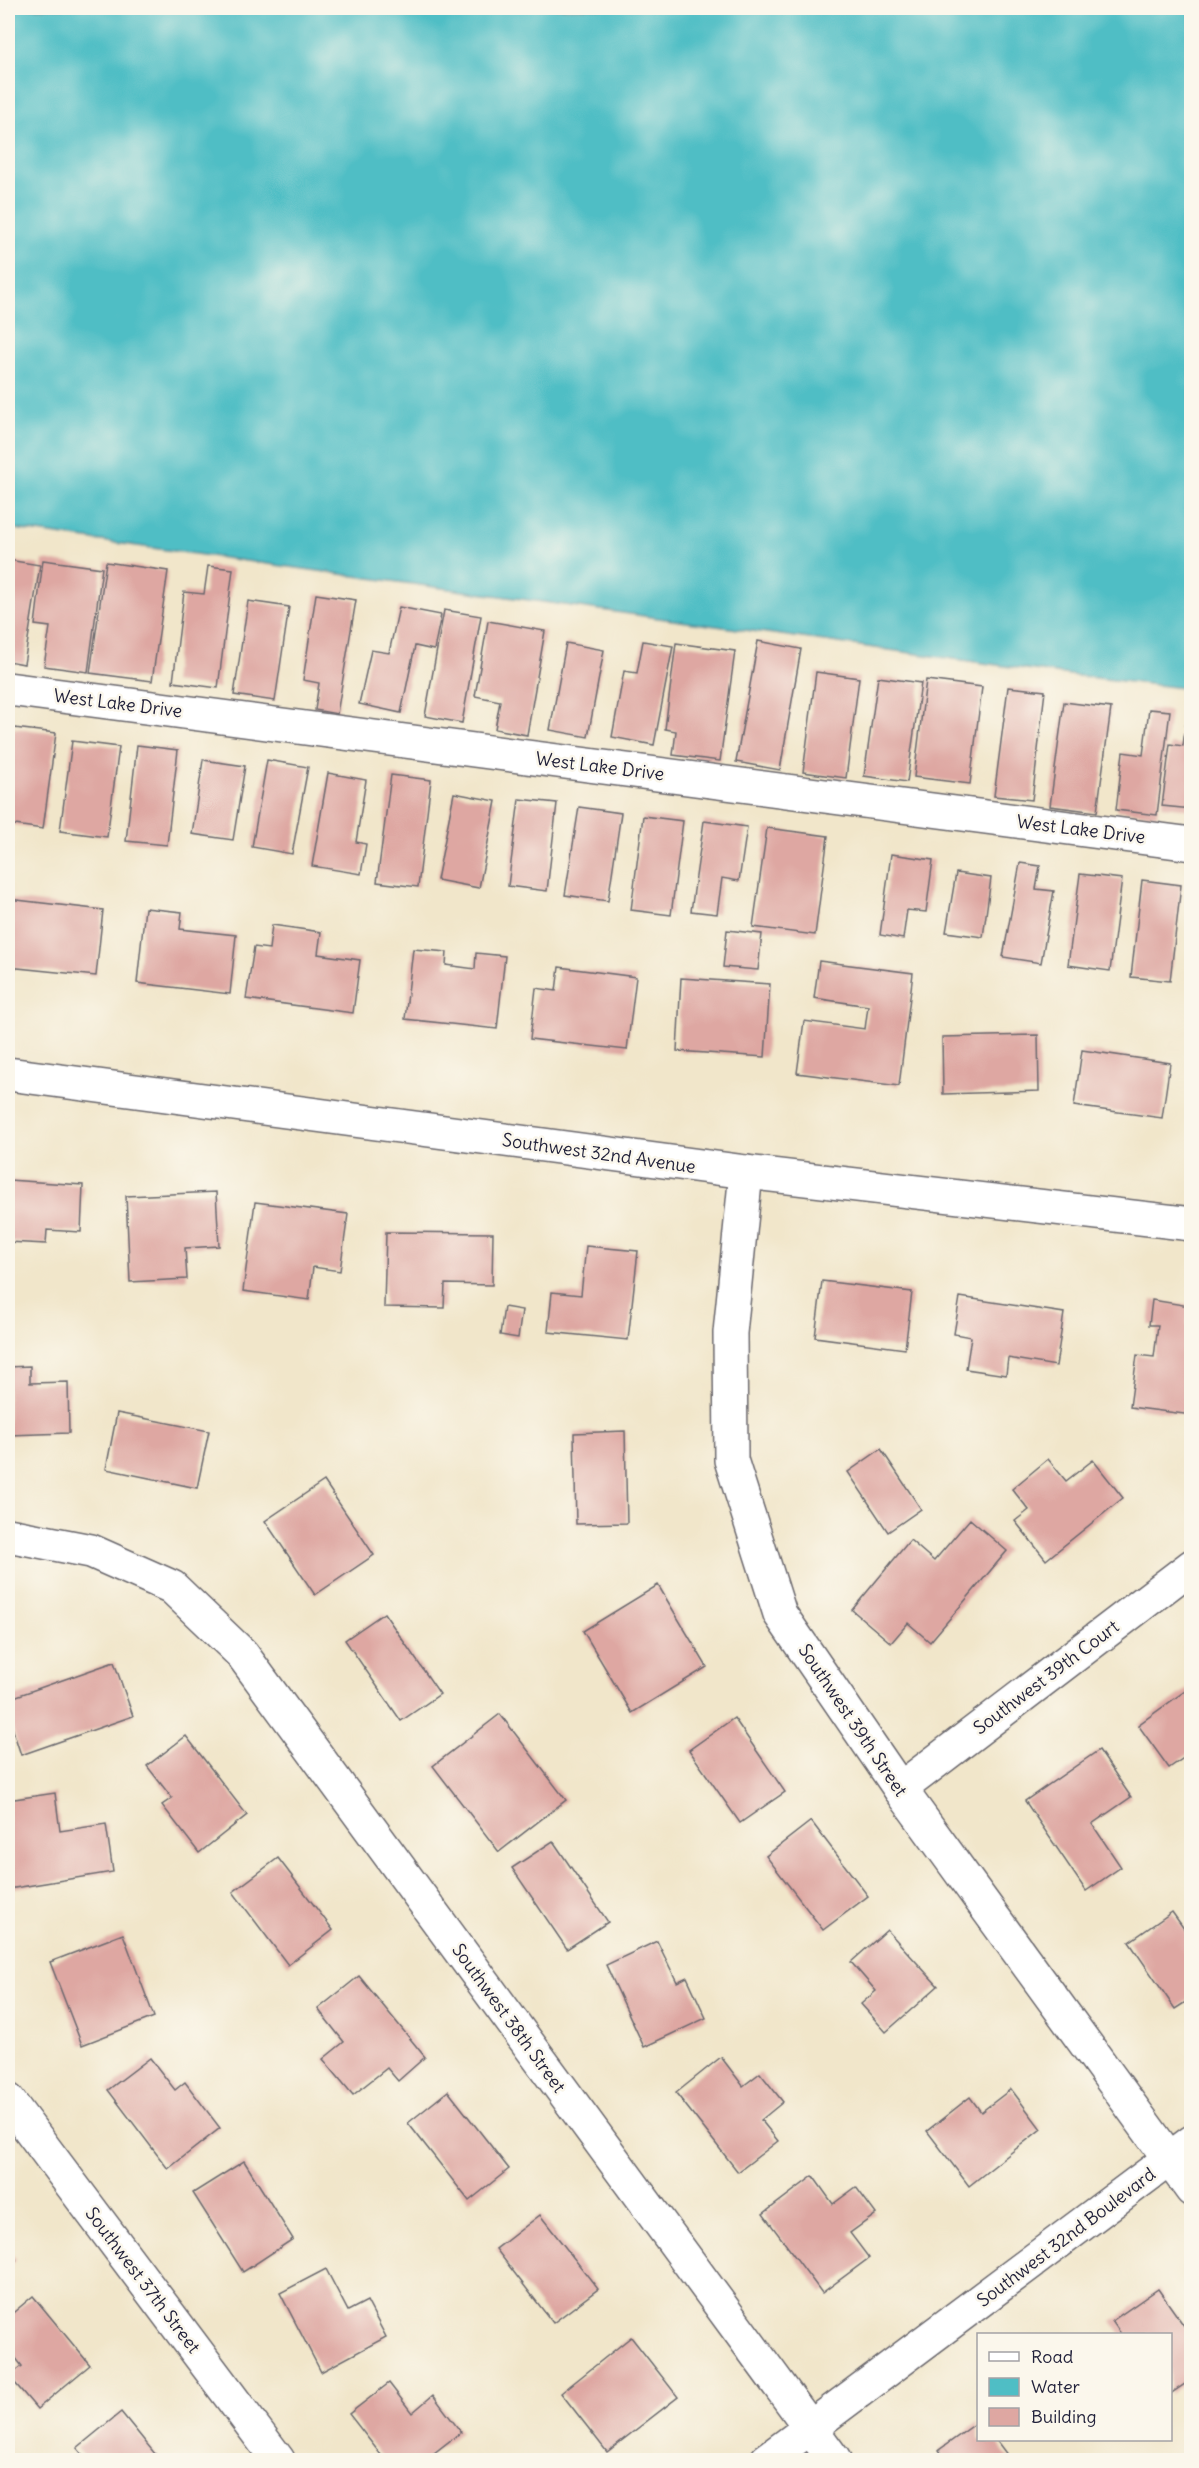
<svg xmlns="http://www.w3.org/2000/svg" width="1199" height="2468" viewBox="0 0 1199 2468" font-family="Delius,sans-serif">
<rect width="100%" height="100%" fill="#fbf7ec"/>
<filter id="ink" filterUnits="userSpaceOnUse"><feTurbulence type="fractalNoise" baseFrequency=".0167" numOctaves="2"/><feDisplacementMap in="SourceGraphic" scale="12" xChannelSelector="R" yChannelSelector="G"/><feConvolveMatrix kernelMatrix="1 2 1 2 8 2 1 2 1" color-interpolation-filters="sRGB"/></filter>
<filter id="wash" filterUnits="userSpaceOnUse"><feTurbulence type="fractalNoise" baseFrequency=".008" numOctaves="4" result="noise"/><feDisplacementMap in="SourceGraphic" scale="24" xChannelSelector="R" yChannelSelector="G"/><feGaussianBlur stdDeviation="1.35" result="paint"/><feColorMatrix in="noise" values="0 0 0 0 0 0 0 0 0 0 0 0 0 0 0 0 0 1.4 0 .05"/><feComposite in="paint" operator="in"/></filter>
<g filter="url(#wash)">
<rect width="100%" height="100%" fill="#f1e6ca"/>
<path fill="#4fbec5" stroke="#387080" stroke-width="1.5" d="M8,8H1191V689L1070,675L8,528Z"/>
<g id="blocks">
<g fill="#dea7a2">
<path d="M8,560L40,565L24,664L8,661Z"/>
<path d="M43,560L102,568L88,672L44,666L50,627L35,625Z"/>
<path d="M106,562L168,571L152,681L90,673Z"/>
<path d="M208,566L233,569L218,688L173,682L184,592L204,594Z"/>
<path d="M316,594L356,600L337,714L315,710L319,683L303,680Z"/>
<path d="M248,601L289,607L275,701L234,695Z"/>
<path d="M399,607L441,615L434,650L415,646L401,713L359,704L371,650L389,653Z"/>
<path d="M444,610L481,616L462,723L425,716Z"/>
<path d="M488,621L545,631L527,735L495,729L500,701L475,696Z"/>
<path d="M643,641L673,646L654,745L612,737L624,671L637,673Z"/>
<path d="M758,641L801,649L780,770L736,762Z"/>
<path d="M566,643L604,650L588,737L550,730Z"/>
<path d="M676,643L735,651L720,761L673,755L676,731L665,729Z"/>
<path d="M816,672L859,678L846,778L803,772Z"/>
<path d="M878,677L921,683L907,782L864,776Z"/>
<path d="M926,680L982,687L970,784L914,777Z"/>
<path d="M1008,687L1045,691L1032,800L994,796Z"/>
<path d="M1189,697H1192V809L1162,806L1170,744L1183,746Z"/>
<path d="M1064,702L1111,708L1097,812L1050,806Z"/>
<path d="M1149,709L1170,711L1157,815L1116,810L1123,752L1143,755Z"/>
<path d="M14,728L56,733L43,829L8,824V777Z"/>
<path d="M72,741L119,747L107,837L60,831Z"/>
<path d="M137,745L178,750L167,845L126,841Z"/>
<path d="M203,760L245,766L233,840L192,834Z"/>
<path d="M267,760L308,767L292,854L252,847Z"/>
<path d="M328,773L366,780L356,842L366,844L361,874L312,866Z"/>
<path d="M391,775L431,780L418,887L377,882Z"/>
<path d="M454,793L496,801L479,888L437,880Z"/>
<path d="M519,799L557,803L547,891L508,886Z"/>
<path d="M579,807L621,813L608,901L565,895Z"/>
<path d="M643,816L683,821L671,915L631,910Z"/>
<path d="M704,821L747,827L739,881L722,878L717,914L691,911Z"/>
<path d="M767,828L828,836L815,935L753,927Z"/>
<path d="M891,854L933,860L926,912L907,910L903,939L880,935Z"/>
<path d="M1020,863L1040,866L1036,889L1054,891L1041,963L1003,957Z"/>
<path d="M956,873L991,878L983,937L946,932Z"/>
<path d="M1080,874L1122,879L1110,971L1068,965Z"/>
<path d="M1142,880L1181,885L1170,981L1131,977Z"/>
<path d="M8,899L103,910L96,976L8,967Z"/>
<path d="M145,908L182,912L180,929L236,935L230,994L137,983Z"/>
<path d="M272,925L321,932L318,954L360,960L353,1013L246,999L254,947L269,949Z"/>
<path d="M727,930L762,934L758,970L723,967Z"/>
<path d="M413,949L447,952L446,965L475,969L476,953L505,956L497,1029L405,1019Z"/>
<path d="M819,961L913,973L899,1086L797,1073L804,1021L865,1029L868,1006L814,998Z"/>
<path d="M559,967L636,977L627,1050L530,1039L536,988L556,991Z"/>
<path d="M681,978L770,984L765,1057L677,1051Z"/>
<path d="M1038,1035L1039,1091L943,1094L942,1037Z"/>
<path d="M1082,1050L1170,1063L1162,1118L1074,1106Z"/>
<path d="M8,1180L83,1185L81,1232L47,1230L46,1244L8,1242Z"/>
<path d="M216,1192L219,1246L185,1248L187,1279L130,1282L126,1196Z"/>
<path d="M255,1202L348,1214L340,1271L313,1267L309,1300L243,1291Z"/>
<path d="M386,1232L493,1233L492,1285L445,1284L444,1308L384,1307Z"/>
<path d="M586,1246L638,1251L628,1340L548,1332L552,1292L581,1295Z"/>
<path d="M822,1281L912,1292L905,1349L815,1337Z"/>
<path d="M960,1297L1064,1313L1056,1366L1008,1358L1006,1375L966,1369L971,1337L954,1334Z"/>
<path d="M1152,1300L1190,1306L1187,1325H1192V1415L1130,1407L1137,1355L1154,1357L1158,1325H1149Z"/>
<path d="M504,1307L522,1310L518,1338L500,1335Z"/>
<path d="M30,1366V1383L68,1382L69,1433L8,1435V1367Z"/>
<path d="M117,1413L209,1431L197,1488L106,1469Z"/>
<path d="M625,1431L627,1523L576,1524L574,1433Z"/>
<path d="M881,1449L921,1509L888,1532L848,1472Z"/>
<path d="M1048,1459L1066,1481L1093,1460L1123,1498L1046,1560L1015,1521L1029,1510L1012,1489Z"/>
<path d="M324,1481L374,1555L315,1595L265,1521Z"/>
<path d="M970,1519L1007,1551L930,1642L908,1623L891,1643L852,1610L910,1540L934,1561Z"/>
<path d="M658,1585L707,1667L632,1713L583,1631Z"/>
<path d="M384,1613L440,1694L401,1721L345,1640Z"/>
<path d="M114,1662L133,1716L21,1755L8,1715V1699Z"/>
<path d="M1192,1686V1752L1169,1768L1138,1725Z"/>
<path d="M500,1714L566,1800L499,1852L433,1766Z"/>
<path d="M734,1718L785,1792L740,1823L689,1750Z"/>
<path d="M186,1736L247,1815L199,1853L162,1805L172,1798L147,1766Z"/>
<path d="M1099,1750L1131,1797L1092,1824L1121,1867L1086,1891L1025,1801Z"/>
<path d="M55,1793L60,1831L106,1824L113,1872L8,1889V1800Z"/>
<path d="M811,1821L868,1896L823,1930L766,1856Z"/>
<path d="M553,1841L608,1922L567,1949L512,1868Z"/>
<path d="M278,1858L333,1930L288,1965L233,1892Z"/>
<path d="M1172,1912L1192,1940V1998L1175,2009L1129,1942Z"/>
<path d="M887,1930L938,1986L886,2032L861,2004L876,1991L851,1962Z"/>
<path d="M123,1934L154,2017L82,2045L50,1962Z"/>
<path d="M657,1941L677,1982L687,1977L706,2018L644,2047L606,1965Z"/>
<path d="M359,1976L425,2057L398,2081L387,2068L353,2095L323,2059L344,2042L318,2009Z"/>
<path d="M721,2057L743,2086L760,2073L783,2102L761,2120L778,2141L738,2172L676,2093Z"/>
<path d="M150,2058L175,2090L185,2082L220,2128L168,2169L108,2090Z"/>
<path d="M1011,2089L1041,2129L969,2186L927,2131L970,2097L981,2112Z"/>
<path d="M448,2091L509,2169L469,2201L408,2123Z"/>
<path d="M244,2161L293,2239L243,2272L193,2193Z"/>
<path d="M813,2176L833,2204L856,2187L876,2214L850,2233L869,2258L822,2293L763,2214Z"/>
<path d="M540,2215L598,2289L553,2323L496,2249Z"/>
<path d="M8,2249L16,2260L8,2268Z"/>
<path d="M326,2269L348,2311L367,2301L386,2337L321,2372L280,2293Z"/>
<path d="M1158,2289L1192,2337V2379L1170,2394V2334H1121L1112,2321Z"/>
<path d="M33,2296L90,2365L37,2409L9,2376L22,2366L8,2348V2317Z"/>
<path d="M631,2337L678,2397L607,2452L561,2393Z"/>
<path d="M389,2383L412,2413L433,2395L461,2432L425,2460H385L349,2414Z"/>
<path d="M121,2412L160,2460H87L77,2448Z"/>
<path d="M978,2422V2440H996L1011,2460H946L939,2450Z"/>
</g>
</g>
</g>
<g filter="url(#ink)">
<use href="#blocks" fill-opacity="0" stroke="#6a676d" stroke-width="1.5"/>
<g fill="none" stroke-linecap="round" stroke-linejoin="round">
<defs>
<g id="minor">
<path d="M8,689L1192,844"/>
<path d="M8,1074L746,1172L1192,1224"/>
<path d="M746,1172L730,1333L731,1460L780,1614L900,1789L1192,2190"/>
<path d="M8,1535L91,1551L172,1587L242,1654L834,2460"/>
<path d="M900,1789L1192,1566"/>
<path d="M8,2100L278,2460"/>
<path d="M767,2460L1192,2142"/>
</g>
</defs>
<use href="#minor" stroke="#6a676d" stroke-width="36"/>
<use href="#minor" stroke="#fff" stroke-width="33"/>
</g>
</g>
<g text-anchor="middle" dominant-baseline="central" stroke-width="5" stroke-linejoin="round" paint-order="stroke">
<g font-size="18" fill="#22223b" stroke="#fbf7ec">
<text transform="translate(118 703) rotate(7)">West Lake Drive</text>
<text transform="translate(600 766) rotate(7)">West Lake Drive</text>
<text transform="translate(1081 829) rotate(7)">West Lake Drive</text>
<text transform="translate(599 1153) rotate(8)">Southwest 32nd Avenue</text>
<text transform="translate(1046 1677) rotate(-37)">Southwest 39th Court</text>
<text transform="translate(853 1720) rotate(56)">Southwest 39th Street</text>
<text transform="translate(509 2018) rotate(54)">Southwest 38th Street</text>
<text transform="translate(1066 2237) rotate(-37)">Southwest 32nd Boulevard</text>
<text transform="translate(143 2280) rotate(53)">Southwest 37th Street</text>
</g>
</g>
<rect width="1199" height="2468" fill="none" stroke="#fbf7ec" stroke-width="30"/>
<rect x="977" y="2333" width="195" height="108" fill="#fbf7ec" stroke="#a4a2a5" stroke-width="1.5"/>
<rect x="989" y="2352" width="30" height="9" fill="#ffffff" stroke="#a4a2a5" stroke-width="1.5"/>
<text x="1031" y="2363" font-size="18" fill="#22223b">Road</text>
<rect x="989" y="2378" width="30" height="18" fill="#4fbec5" stroke="#a4a2a5" stroke-width="1.5"/>
<text x="1031" y="2393" font-size="18" fill="#22223b">Water</text>
<rect x="989" y="2408" width="30" height="18" fill="#dea7a2" stroke="#a4a2a5" stroke-width="1.5"/>
<text x="1031" y="2423" font-size="18" fill="#22223b">Building</text>
</svg>
